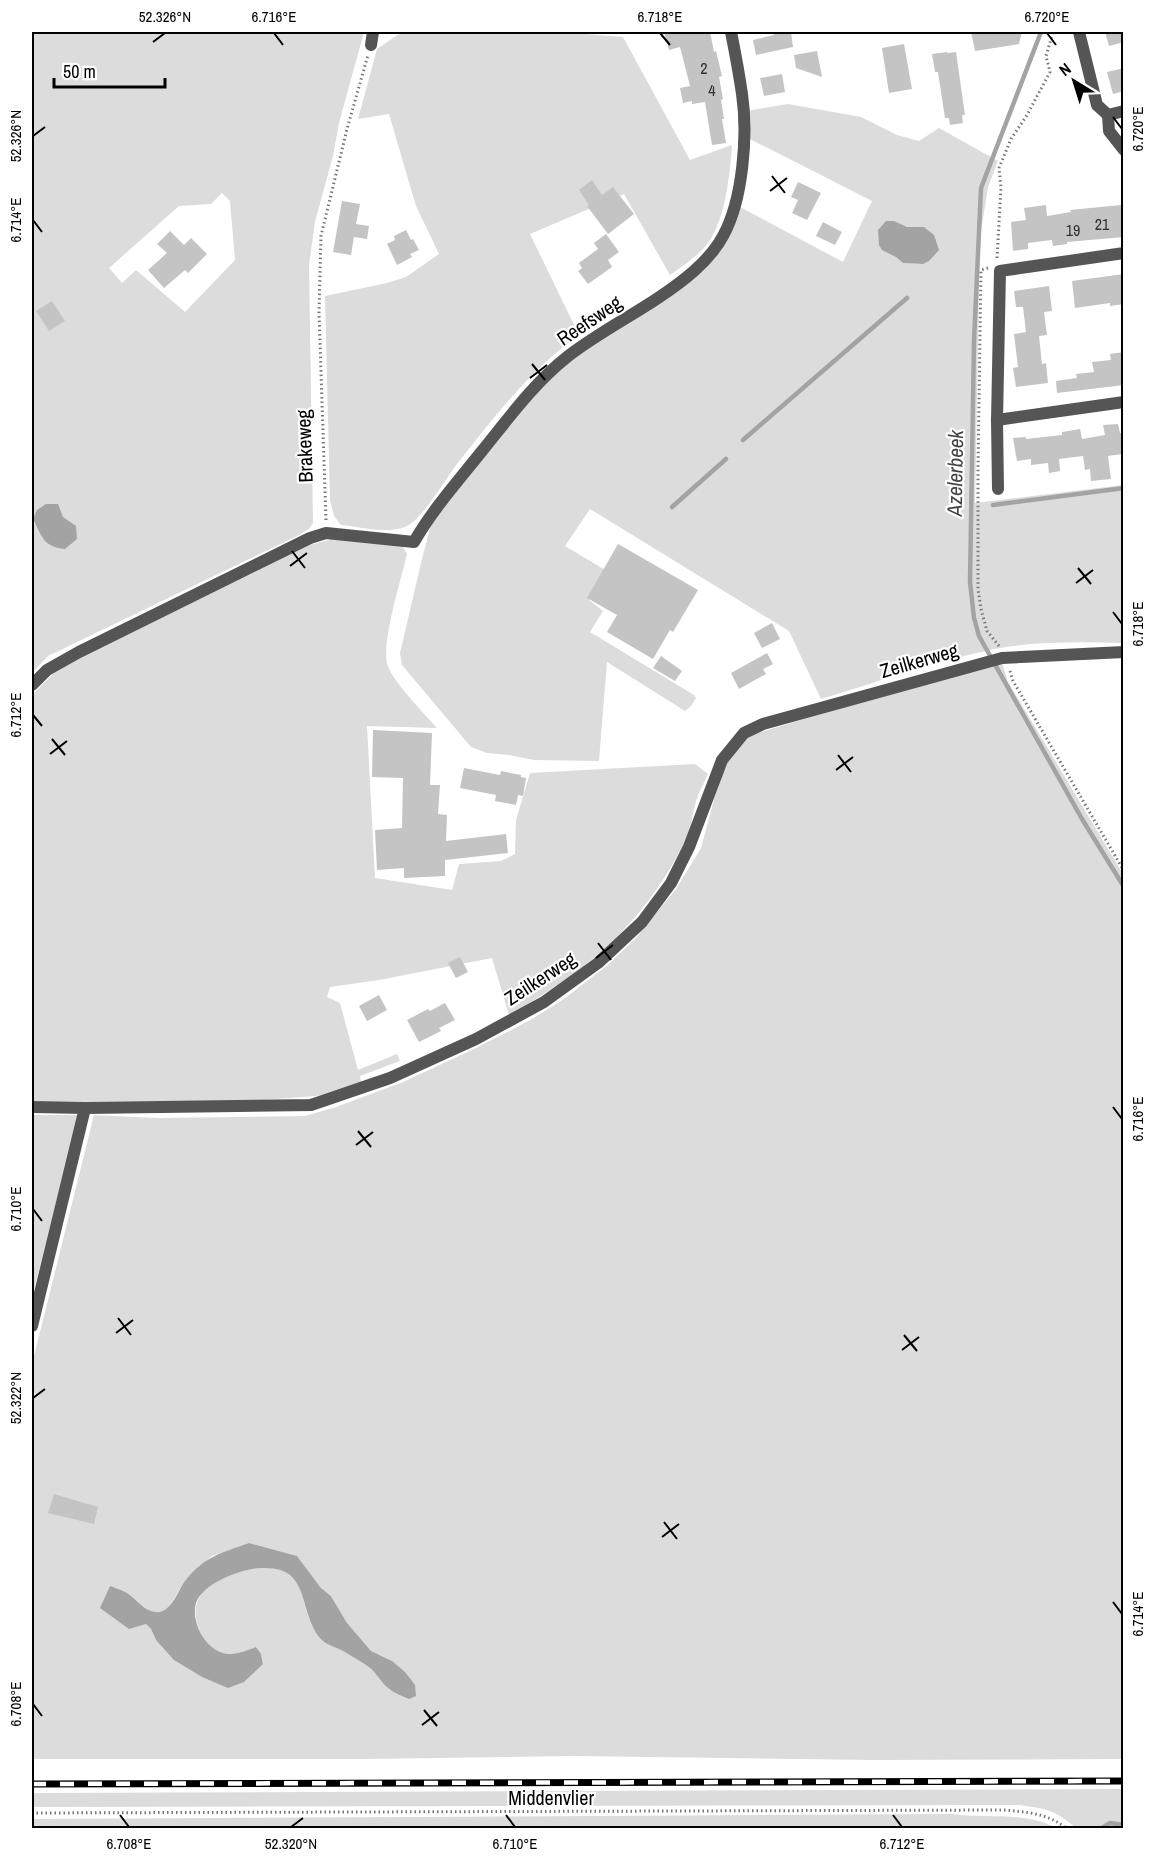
<svg xmlns="http://www.w3.org/2000/svg" width="1155" height="1860" viewBox="0 0 1155 1860" font-family="'Archivo Narrow',sans-serif">
<rect width="100%" height="100%" fill="#fff"/>
<g fill="#dcdcdc" fill-rule="evenodd">
<path d="M32,32H364L339,123L333,156L315,222L309,265L313,523L309,529L297,536L48,656L32,673ZM222,193L230,201L235,260L185,312L136,270L122,283L109,268L179,206L211,204Z"/>
<path d="M402,32H585V34L623,37L690,160L732,145C730,175 725,227 703,249C694,259 681,267 670,275L624,194L530,234L579,335C531,369 493,418 457,464C444,481 423,519 405,527C386,534 361,527 341,525L334,516L330,500L325,296L387,283L406,277L439,254L416,206L389,114L358,119L377,49Z"/>
<path d="M788,104L861,117L897,135L919,141L939,128L998,161L988,187L980,238L975,503L1123,485V643C1081,642 1036,641 994,649C936,661 878,682 821,699L789,631L590,509L565,546L607,571L589,600L603,611L590,632L694,695L696,698L691,706L685,711L607,662L599,761L534,760L509,755L487,753L471,747L402,665L400,653L421,563L430,528L435,517L535,392L573,357L698,271L738,206L843,262L872,201L748,138L746,111ZM897,224L907,227H924L923,264L903,263L896,257Z"/>
<path d="M336,538L402,545L407,554C401,580 382,640 387,663C390,679 425,714 437,728L367,726L375,878L452,890L459,864L501,861L515,854L516,820L530,773L695,764L708,774C705,781 701,788 698,795C692,811 692,829 684,844C640,927 589,969 509,1015L492,958L379,980L330,987L327,997L340,1003L358,1070L397,1054L400,1061L360,1076L361,1082L317,1096L247,1101L32,1102V695L54,673L87,654L310,545Z"/>
<path d="M1002,663L1008,682L1123,874V1759L872,1760L572,1756L365,1759H32V1364L94,1115L156,1118L305,1116L336,1107L403,1082L476,1048L532,1019L564,999L610,963L635,939L676,889L701,848L715,796L725,766L735,751L748,736L938,679ZM249,1543L297,1556L321,1588L331,1596L347,1623L359,1638L371,1651L392,1661L390,1690C383,1682 376,1672 367,1666C359,1660 350,1654 340,1649C335,1647 328,1645 324,1642C321,1639 318,1634 315,1631C301,1610 308,1581 281,1570C258,1561 205,1579 197,1603C190,1622 208,1654 229,1654C238,1654 248,1650 256,1647L261,1654L263,1664L244,1682L156,1640L151,1629L146,1624L138,1626L133,1597L141,1605L152,1612H161L168,1608L183,1584L212,1556Z"/>
<path d="M32,1115H78L32,1298Z"/>
<path d="M1123,1789V1828H1076C1055,1810 1047,1809 1020,1805L32,1807V1793Z"/>
<path d="M952,1814C987,1819 1025,1811 1057,1828H32V1819Z"/>
</g>
<g fill="#a3a3a3">
<path d="M886,221H894L907,227H924L934,235L939,250L929,261L923,264L903,263L896,257L882,250L879,245L878,230Z"/>
<path d="M46,504H58L63,517L76,526L77,539L65,549C43,547 42,536 33,519L37,510Z"/>
<path d="M249,1543L297,1556L321,1588L331,1596L347,1623L371,1651L392,1661L405,1672L415,1685L416,1696L409,1699C402,1696 394,1693 388,1688C381,1682 377,1674 370,1668C362,1662 352,1656 343,1651C337,1647 328,1646 323,1641C296,1615 314,1566 262,1568C242,1568 203,1583 196,1603C190,1623 208,1654 230,1654C238,1654 248,1650 256,1647L261,1654L263,1664L244,1682L228,1688L202,1677L174,1660L156,1640L151,1629L146,1624L129,1629L100,1608L110,1586C118,1589 125,1591 131,1596C139,1602 144,1610 155,1612C171,1614 177,1592 185,1581C205,1556 221,1553 249,1543Z"/>
</g>
<g fill="none" stroke-linecap="round" stroke-linejoin="round">
<g stroke="#a3a3a3" stroke-width="4.5">
<path d="M1041,32L981,188L974,341L970,582L974,618L979,636L1082,819L1124,887"/>
<path d="M743,440L907,298"/>
<path d="M993,505L1124,488"/>
<path d="M672,507L726,459"/>
<path d="M1102,1828L1110,1823L1124,1825"/>
</g>
</g>
<g fill="#c4c4c4">
<path d="M664,32H710L714,52L716,51L722,76L719,77L723,99L721,100L724,119H722L726,143L712,145L705,102L692,104V101L683,103L680,88L690,86L680,47L669,50Z"/>
<path d="M774,32H791L793,47L756,55L753,40L774,35Z"/>
<path d="M971,32H1022L1019,44L975,51Z"/>
<path d="M1105,32H1124V42L1109,46Z"/>
<path d="M904,44L912,89L889,93L882,48Z"/>
<path d="M817,51L822,77L796,68L794,55Z"/>
<path d="M947,52V53L956,52L965,115H962L963,123L950,125L949,118H945L938,72H935L932,54Z"/>
<path d="M1124,68V91L1113,94L1107,72Z"/>
<path d="M782,74L785,92L764,96L760,78Z"/>
<path d="M592,180L602,195L613,187L634,214L608,234L587,206L589,205L579,190Z"/>
<path d="M798,182L821,193L807,220L792,213L798,200L791,197Z"/>
<path d="M342,201L360,204L356,224L369,226L367,239L354,237L351,255L333,252Z"/>
<path d="M1046,205L1047,216L1071,212L1070,210L1121,205L1124,237L1067,242V244L1053,246L1052,240L1028,243V249L1013,251L1011,222L1026,220L1024,208Z"/>
<path d="M823,222L842,232L835,245L816,236Z"/>
<path d="M406,230L411,240L413,239L419,250L410,254L412,257L397,265L387,244L395,240L394,236Z"/>
<path d="M170,231L184,245L191,238L207,254L188,273L185,270L164,288L148,270L167,253L157,244Z"/>
<path d="M606,234L619,252L608,260L612,267L588,284L578,271L582,268L579,263L598,249L594,243Z"/>
<path d="M1124,274V304L1110,306V303L1075,308L1072,281Z"/>
<path d="M1049,286L1052,311L1044,312L1047,335L1039,336L1042,364L1046,363L1048,383L1016,387L1013,368L1018,367L1014,334L1026,332L1023,307H1016L1014,291Z"/>
<path d="M52,301L65,321L49,331L36,311Z"/>
<path d="M1124,352V385L1057,393L1056,381L1077,378L1076,374L1094,372L1092,362L1111,360L1110,354Z"/>
<path d="M1118,424L1120,433H1124V448H1122V454L1108,456L1111,479L1091,481L1090,469L1085,470L1083,456L1059,459L1060,471L1049,473L1048,463L1031,465V459L1017,461L1013,438L1026,437V439L1062,435V432L1080,429L1082,439L1105,435L1103,425Z"/>
<path d="M618,544L698,590L673,632L670,630L653,659L607,632L617,615L587,598Z"/>
<path d="M772,623L780,639L762,648L754,633Z"/>
<path d="M767,653L773,664L763,669L766,674L739,689L731,673Z"/>
<path d="M661,656L682,671L675,681L653,668Z"/>
<path d="M373,730L432,733L430,785H440L438,814L447,815L446,841L506,834L508,853L445,860V876L404,878V868L377,870L375,830L402,828L403,778L372,777Z"/>
<path d="M464,768L500,775L501,771L521,775V777L526,778L523,796L518,795L516,805L495,801L496,795L460,788Z"/>
<path d="M460,957L468,972L456,978L448,963Z"/>
<path d="M379,995L387,1010L367,1021L359,1006Z"/>
<path d="M445,1003L455,1020L439,1028L441,1031L419,1042L407,1020L428,1009L430,1011Z"/>
<path d="M54,1494L98,1507L94,1524L48,1513Z"/>
</g>
<g fill="none" stroke-linecap="round" stroke-linejoin="round">
<g stroke="#777" stroke-width="3" stroke-dasharray="1.5 3" stroke-linecap="butt">
<path d="M997,258L1001,188L999,168L1011,139L1027,115L1050,72L1046,56L1053,32"/>
<path d="M988,268L981,270L978,468V589L981,609L987,631L999,646"/>
<path d="M326,520L319,313L321,236L347,129L368,55"/>
<path d="M1010,671L1013,681L1124,871"/>
<path d="M32,1813L1003,1810C1026,1812 1047,1813 1066,1828"/>
</g>
<g stroke="#555" stroke-width="12">
<path d="M1079,32L1097,105L1108,115"/>
<path d="M371,45L373,32"/>
<path d="M1124,111L1108,115L1109,131L1124,150"/>
<path d="M1124,253L1000,271L997,420L1124,402"/>
<path d="M997,420L998,489"/>
<path d="M32,685L47,670L79,652L310,538L326,533L414,542C433,509 458,481 482,451C508,419 534,383 567,357C595,335 628,318 658,298C682,282 709,262 723,236C743,200 748,135 742,94C739,73 735,52 731,32"/>
<path d="M32,1107L85,1108L311,1105L390,1078L476,1039L544,1002L598,963L642,922L671,883L689,847L722,760L744,733L763,724L1002,658L1124,652"/>
<path d="M32,1326L85,1108"/>
</g>
<defs>
<path id="rail" d="M32,1784L1124,1781"/>
</defs>
<use href="#rail" stroke="#000" stroke-width="7"/>
<use href="#rail" stroke="#fff" stroke-width="4.5" stroke-dasharray="14" stroke-linecap="butt"/>
</g>
<path fill="none" stroke="#000" stroke-width="2" d="M274,33L283,45M660,33L670,45M1047,33L1056,45M153,42L165,33M1113,117L1122,129M33,136L45,127M772,176L785,193M770,191L787,178M33,220L42,232M532,364L545,380M530,378L547,365M292,551L305,568M290,566L307,553M1078,568L1091,584M1076,583L1093,570M1113,612L1122,624M33,715L42,726M52,739L65,755M50,754L67,741M838,755L851,772M836,770L853,757M598,943L611,960M596,958L613,945M1113,1107L1122,1119M358,1131L371,1147M356,1145L373,1132M33,1209L42,1221M118,1318L131,1335M116,1333L133,1320M904,1335L917,1351M902,1350L919,1337M33,1398L45,1389M664,1522L677,1539M662,1537L679,1524M1113,1602L1122,1614M33,1704L42,1716M424,1710L437,1726M422,1725L439,1712M120,1815L129,1827M506,1815L515,1827M893,1815L902,1827M291,1827L303,1818"/>
<g text-anchor="middle" dominant-baseline="central" stroke-width="4.5" stroke-linejoin="round" paint-order="stroke">
<g font-size="16" fill="#313131">
<text x="704" y="68">2</text>
<text x="712" y="90">4</text>
<text x="1102" y="224">21</text>
<text x="1073" y="230">19</text>
</g>
<g font-size="20" fill="#000" stroke="#fff">
<text transform="translate(589 320) rotate(-34)">Reefsweg</text>
<text transform="translate(304 446) rotate(-92)">Brakeweg</text>
<text transform="translate(919 660) rotate(-16)">Zeilkerweg</text>
<text transform="translate(540 978) rotate(-33)">Zeilkerweg</text>
<text x="551" y="1797">Middenvlier</text>
</g>
<g font-size="21" font-style="italic" fill="#444" stroke="#fff">
<text transform="translate(955 473) rotate(-89)">Azelerbeek</text>
</g>
</g>
<rect width="1155" height="1860" fill="none" stroke="#ffffff" stroke-width="66"/>
<g transform="translate(1074 81) rotate(322)" stroke="#ffffff" stroke-width="4.5" paint-order="stroke">
<path d="M0-4.5L10 22L0 15L-10 22Z" fill="#000000"/>
<text y="-9" font-size="16" font-weight="bold" text-anchor="middle" fill="#000000">N</text>
</g>
<path d="M54 78v9h111v-9" fill="none" stroke="#000000" stroke-width="3"/>
<text x="63" y="78" font-size="18" fill="#000000" stroke="#ffffff" stroke-width="4.5" paint-order="stroke">50 m</text>
<rect x="33" y="33" width="1089" height="1794" fill="none" stroke="#000" stroke-width="2"/>
<g font-size="15" text-anchor="middle" fill="#000">
<text x="165" y="22">52.326°N</text>
<text x="274" y="22">6.716°E</text>
<text x="660" y="22">6.718°E</text>
<text x="1047" y="22">6.720°E</text>
<text transform="translate(1138 129) rotate(-90)" y="5">6.720°E</text>
<text transform="translate(16 136) rotate(-90)" y="5">52.326°N</text>
<text transform="translate(16 220) rotate(-90)" y="5">6.714°E</text>
<text transform="translate(1138 624) rotate(-90)" y="5">6.718°E</text>
<text transform="translate(16 715) rotate(-90)" y="5">6.712°E</text>
<text transform="translate(1138 1119) rotate(-90)" y="5">6.716°E</text>
<text transform="translate(16 1209) rotate(-90)" y="5">6.710°E</text>
<text transform="translate(16 1398) rotate(-90)" y="5">52.322°N</text>
<text transform="translate(1138 1614) rotate(-90)" y="5">6.714°E</text>
<text transform="translate(16 1704) rotate(-90)" y="5">6.708°E</text>
<text x="129" y="1849">6.708°E</text>
<text x="291" y="1849">52.320°N</text>
<text x="515" y="1849">6.710°E</text>
<text x="902" y="1849">6.712°E</text>
</g>
</svg>
